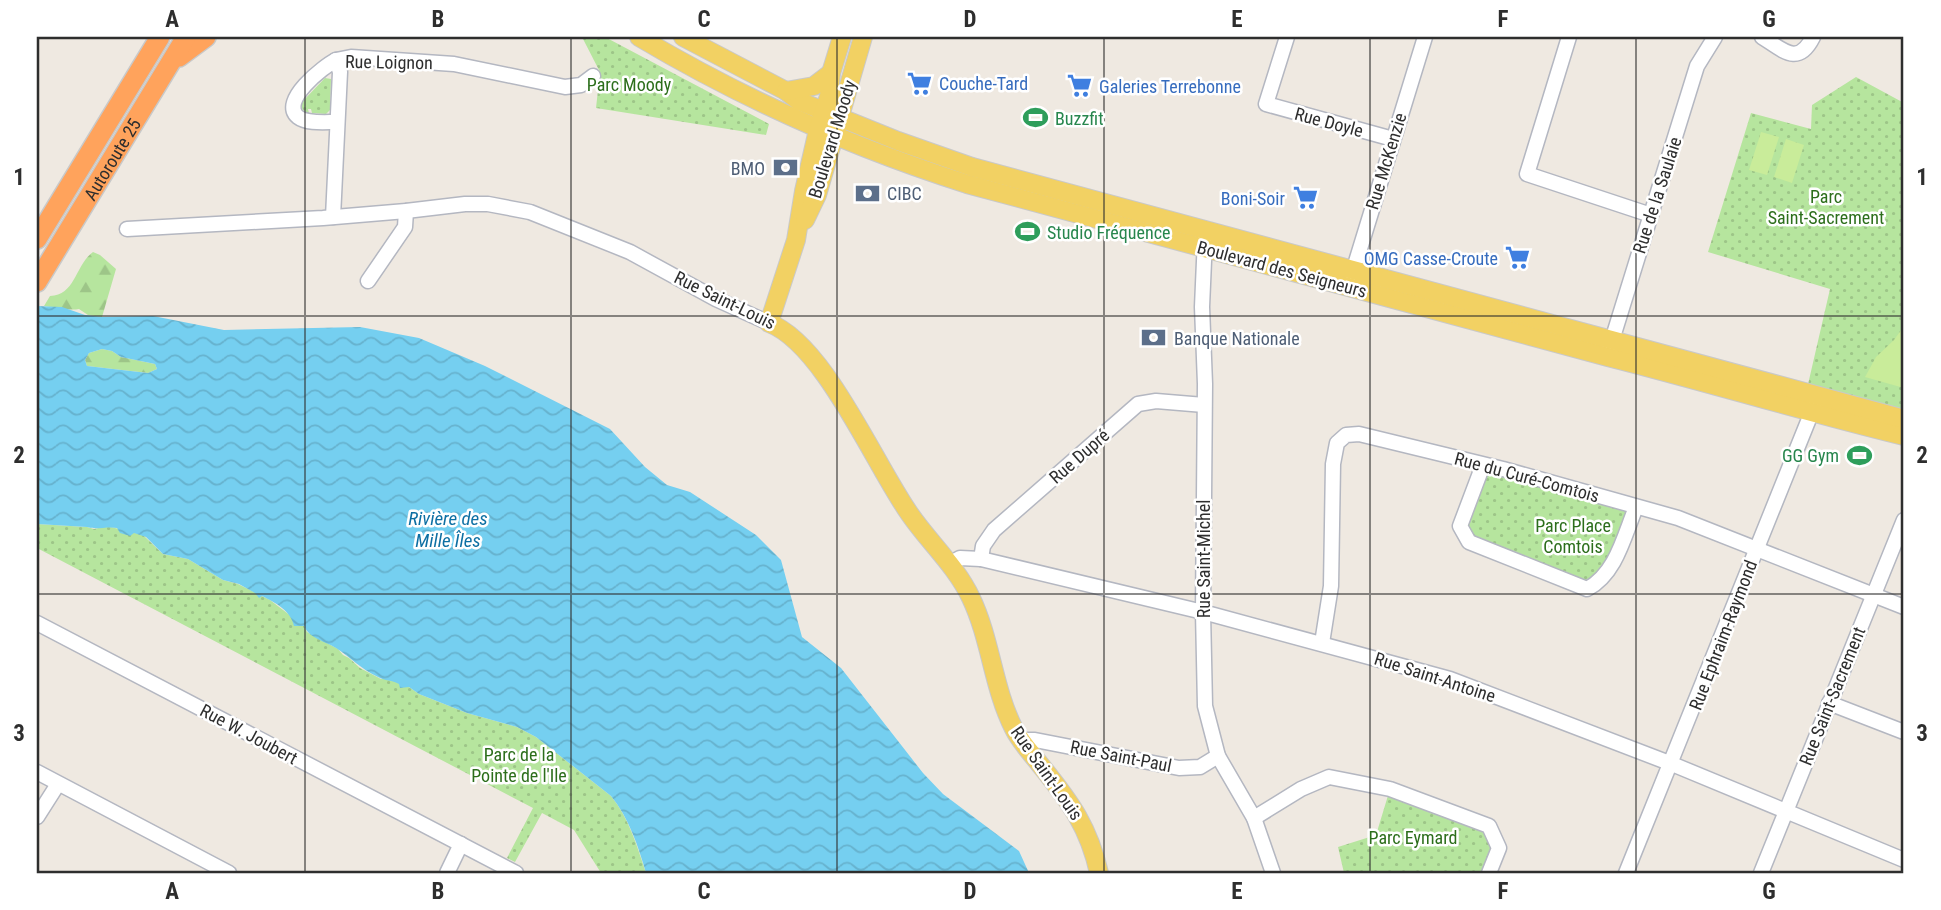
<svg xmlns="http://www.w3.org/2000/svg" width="1941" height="910" viewBox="0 0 1941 910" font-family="'Roboto Condensed',sans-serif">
<defs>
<pattern id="forest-firs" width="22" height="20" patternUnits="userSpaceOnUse" patternTransform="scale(1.75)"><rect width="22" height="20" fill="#b6e59e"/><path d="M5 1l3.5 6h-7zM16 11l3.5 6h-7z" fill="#9dc588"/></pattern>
<pattern id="park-dots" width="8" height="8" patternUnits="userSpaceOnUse" patternTransform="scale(1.75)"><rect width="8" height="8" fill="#b6e59e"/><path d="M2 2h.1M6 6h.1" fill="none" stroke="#9dc588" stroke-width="1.8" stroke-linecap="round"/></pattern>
<pattern id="water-waves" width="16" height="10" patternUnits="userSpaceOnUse" patternTransform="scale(1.75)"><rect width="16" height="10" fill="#75cff0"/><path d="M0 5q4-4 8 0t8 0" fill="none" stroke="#66b2ce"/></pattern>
</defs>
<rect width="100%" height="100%" fill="#efe9e1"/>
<g fill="url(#forest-firs)">
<path d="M93,252L100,255L116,269L102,317L88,315L79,309C69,311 55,307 44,306L50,296C76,295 75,265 93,252Z"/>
<path d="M102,349L112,351L121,357L155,364L157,369L148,373L87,366L85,360L89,353Z"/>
</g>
<g fill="url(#park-dots)">
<path d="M582,37H605L769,124L766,135L596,108L600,72Z"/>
<path d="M1856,77L1904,103V420L1806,393L1830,289L1708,252L1751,113L1811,129L1812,105Z"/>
<path d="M325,78L331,79L330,110L326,114L312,113L311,109H308L309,113C303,112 301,108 301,103Z"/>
<path d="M1483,465L1636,507L1609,572L1587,589L1469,542L1460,526Z"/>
<path d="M37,524L87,527L94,529L107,526L143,535L163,554L188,559L223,580L238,584L270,600L304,626L307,632L338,649L343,655L349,658L360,668L381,679H390L409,687L419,694L467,713L517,727L536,737L611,796C629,818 637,846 646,873H601L574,830L542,813L515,862L507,858L533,808L37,548Z"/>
<path d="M1390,789L1489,826L1499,848L1489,873H1344L1338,847L1376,835Z"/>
</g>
<g fill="#c9ec9a">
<path d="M1761,132L1779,137L1767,175L1749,170Z"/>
<path d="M1786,139L1804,145L1792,183L1774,177Z"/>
<path d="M1904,326V388L1865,377L1876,357L1894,340Z"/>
</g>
<path fill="url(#water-waves)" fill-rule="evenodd" d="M37,306L62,307L85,315L102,317L153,316L224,330L360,327L419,338L485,366L610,429L645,467L667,485L690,492L756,535L781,560L802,637L841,668L923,773L943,794L1019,851L1029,873H646C638,846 629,818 611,796L536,737L517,727L467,713L419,694L409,687L400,688L399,684C392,680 385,681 378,677C362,670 350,657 336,648C325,641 310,639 304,626H294C291,611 276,603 262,596L259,598L255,593L239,584L223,580L188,559L163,554L146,537L134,533L130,536L120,533L117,528C107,526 97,530 87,527L37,524ZM102,349L112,351L121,357L155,364L157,369L148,373L87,366L85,360L89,353Z"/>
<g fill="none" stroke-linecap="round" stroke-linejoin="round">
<defs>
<g id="minor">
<path d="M1287,37L1266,104L1393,139"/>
<path d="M1569,37L1527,174L1651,215"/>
<path d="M1762,37C1783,50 1798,67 1813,37"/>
<path d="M336,122C325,122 307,124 298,117C279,101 323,67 336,60"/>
<path d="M333,217L340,72L336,60L351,57L454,64L565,87L581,85L593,76"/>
<path d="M127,229L323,218L406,211L465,204H488L530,212L630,252L716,299L769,323"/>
<path d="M1205,238L1202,307L1205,384L1203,612L1205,706L1218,756L1254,818L1273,873"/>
<path d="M1351,278L1425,37"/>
<path d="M368,281L405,227L406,211"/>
<path d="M1609,350L1697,66L1715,37"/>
<path d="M1483,465L1460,526L1469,542L1587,589C1616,574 1624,536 1636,507"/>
<path d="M981,559L983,546L994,530L1138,404L1156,401L1204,405"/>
<path d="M949,564L960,558L981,559L1203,612L1450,679L1672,764L1904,860"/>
<path d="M37,623L516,873"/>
<path d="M1322,643L1331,586L1333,464L1337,443L1346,435L1359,434L1503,469L1678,518L1904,607"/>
<path d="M1829,703L1904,732"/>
<path d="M1023,743L1027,740H1035L1179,768L1200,767L1218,756"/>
<path d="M37,772L229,873"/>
<path d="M37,817L58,784"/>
<path d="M1254,818L1301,789L1329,777L1390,789L1489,826L1499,848L1489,873"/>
<path d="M447,873L461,844"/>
<path d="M1626,873L1815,404"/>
<path d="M1761,873L1904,520"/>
</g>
<g id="major">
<path d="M639,37C743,99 851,147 967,184L1608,357C1707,382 1805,412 1904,436"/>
<path d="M683,37L786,91L799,101L898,141L972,167L1904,419"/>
<path d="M842,37L831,73L829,96L818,130L804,191L796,240L769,323C824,344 874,463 909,513C928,541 956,566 971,598C991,640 993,688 1014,729C1021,743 1033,755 1042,767C1071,803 1089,828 1099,873"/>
<path d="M786,91L814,86L831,73"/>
<path d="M805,220L817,195L863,37"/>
</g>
<g id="highway">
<path d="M179,57L206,37"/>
<path d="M37,239L160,37"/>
<path id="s1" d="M37,282L186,37"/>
</g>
</defs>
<use href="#minor" stroke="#b4b7c1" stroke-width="17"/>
<use href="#major" stroke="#c9c9c9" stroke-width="20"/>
<use href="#highway" stroke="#c9c9c9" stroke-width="22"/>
<use href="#minor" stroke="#fff" stroke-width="14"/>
<use href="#major" stroke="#f2d163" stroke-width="18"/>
<use href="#highway" stroke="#ffa35c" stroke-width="19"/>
</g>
<path fill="none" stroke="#2e2e2e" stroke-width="2" stroke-opacity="0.55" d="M305,37V873M571,37V873M837,37V873M1104,37V873M1370,37V873M1636,37V873M37,316H1904M37,594H1904"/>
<defs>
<symbol id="supermarket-bare" viewBox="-9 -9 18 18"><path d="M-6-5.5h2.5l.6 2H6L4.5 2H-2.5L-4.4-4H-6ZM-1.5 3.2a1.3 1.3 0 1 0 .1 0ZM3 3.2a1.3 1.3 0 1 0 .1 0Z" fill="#3f7fe0" stroke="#fff" stroke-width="2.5" paint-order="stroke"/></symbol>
<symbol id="stadium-bare" viewBox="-9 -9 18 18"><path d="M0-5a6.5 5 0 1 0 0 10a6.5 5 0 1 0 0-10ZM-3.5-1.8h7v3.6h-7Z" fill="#2e9e5b" stroke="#fff" stroke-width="2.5" paint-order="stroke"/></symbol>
<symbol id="bank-bare" viewBox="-9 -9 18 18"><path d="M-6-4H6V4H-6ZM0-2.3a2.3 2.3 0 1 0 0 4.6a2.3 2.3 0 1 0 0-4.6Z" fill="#5c6f8a" stroke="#fff" stroke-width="2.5" paint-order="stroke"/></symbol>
</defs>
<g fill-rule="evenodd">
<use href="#supermarket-bare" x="902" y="66" width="35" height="35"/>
<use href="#supermarket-bare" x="1062" y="68" width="35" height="35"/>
<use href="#stadium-bare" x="1018" y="100" width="35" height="35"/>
<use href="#bank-bare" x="768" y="150" width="35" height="35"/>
<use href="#bank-bare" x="850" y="176" width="35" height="35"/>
<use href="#supermarket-bare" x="1288" y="180" width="35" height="35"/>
<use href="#stadium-bare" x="1010" y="214" width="35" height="35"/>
<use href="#supermarket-bare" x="1500" y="240" width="35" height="35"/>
<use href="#bank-bare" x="1136" y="320" width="35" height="35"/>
<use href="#stadium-bare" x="1842" y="438" width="35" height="35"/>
</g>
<g text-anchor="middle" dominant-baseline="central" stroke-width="5" stroke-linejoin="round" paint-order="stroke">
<g font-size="18" fill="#2e2e2e" stroke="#fff">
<text transform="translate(389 62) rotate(1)">Rue Loignon</text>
<text transform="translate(1329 122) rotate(15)">Rue Doyle</text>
<text transform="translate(832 139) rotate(-73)">Boulevard Moody</text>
<text stroke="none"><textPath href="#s1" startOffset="144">Autoroute 25</textPath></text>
<text transform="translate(1386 161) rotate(-73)">Rue McKenzie</text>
<text transform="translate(1657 195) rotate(-72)">Rue de la Saulaie</text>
<text transform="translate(1282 269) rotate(15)">Boulevard des Seigneurs</text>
<text transform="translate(725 300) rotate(26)">Rue Saint-Louis</text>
<text transform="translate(1079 456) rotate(-41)">Rue Dupré</text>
<text transform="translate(1527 477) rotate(15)">Rue du Curé-Comtois</text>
<text transform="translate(1203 559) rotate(-90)">Rue Saint-Michel</text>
<text transform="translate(1723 635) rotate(-69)">Rue Ephraim-Raymond</text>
<text transform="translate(1435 677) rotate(18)">Rue Saint-Antoine</text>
<text transform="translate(1832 696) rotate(-68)">Rue Saint-Sacrement</text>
<text transform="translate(249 734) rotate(28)">Rue W. Joubert</text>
<text transform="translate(1121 756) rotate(11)">Rue Saint-Paul</text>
<text transform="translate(1047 773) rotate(55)">Rue Saint-Louis</text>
</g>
<g font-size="18" fill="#366cbe" stroke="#fff" text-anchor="start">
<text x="939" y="83">Couche-Tard</text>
<text x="1099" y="86">Galeries Terrebonne</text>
<text x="1285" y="198" text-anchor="end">Boni-Soir</text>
<text x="1498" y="258" text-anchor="end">OMG Casse-Croute</text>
</g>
<g font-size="18" fill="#2c6e1b" stroke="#fff">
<text x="629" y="84">Parc Moody</text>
<text x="1826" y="196">Parc<tspan x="1826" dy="21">Saint-Sacrement</tspan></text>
<text x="1573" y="525">Parc Place<tspan x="1573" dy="21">Comtois</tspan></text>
<text x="519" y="754">Parc de la<tspan x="519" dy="21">Pointe de l'Ile</tspan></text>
<text x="1413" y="837">Parc Eymard</text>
</g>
<g font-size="18" fill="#27864d" stroke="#fff" text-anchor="start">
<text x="1055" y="118">Buzzfit</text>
<text x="1047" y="232">Studio Fréquence</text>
<text x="1839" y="455" text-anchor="end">GG Gym</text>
</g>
<g font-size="18" fill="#4e5e75" stroke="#fff" text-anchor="start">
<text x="765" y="168" text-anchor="end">BMO</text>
<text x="887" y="193">CIBC</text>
<text x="1174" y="338">Banque Nationale</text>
</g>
<g font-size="19" font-style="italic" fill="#0d6fa3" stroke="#fff">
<text x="448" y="518">Rivière des<tspan x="448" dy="22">Mille Îles</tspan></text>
</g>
</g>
<rect width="1941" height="910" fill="none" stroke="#ffffff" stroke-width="77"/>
<rect x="38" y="38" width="1864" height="834" fill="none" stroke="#2e2e2e" stroke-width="2.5"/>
<g font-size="23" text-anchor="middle" font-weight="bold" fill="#2e2e2e">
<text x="172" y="27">A</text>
<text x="438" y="27">B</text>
<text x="704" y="27">C</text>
<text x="970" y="27">D</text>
<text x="1237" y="27">E</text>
<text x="1503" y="27">F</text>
<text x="1769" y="27">G</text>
<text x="19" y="185">1</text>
<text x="1922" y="185">1</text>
<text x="19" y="463">2</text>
<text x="1922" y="463">2</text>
<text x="19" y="741">3</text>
<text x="1922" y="741">3</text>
<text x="172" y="899">A</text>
<text x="438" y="899">B</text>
<text x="704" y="899">C</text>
<text x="970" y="899">D</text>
<text x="1237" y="899">E</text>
<text x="1503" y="899">F</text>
<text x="1769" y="899">G</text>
</g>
</svg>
